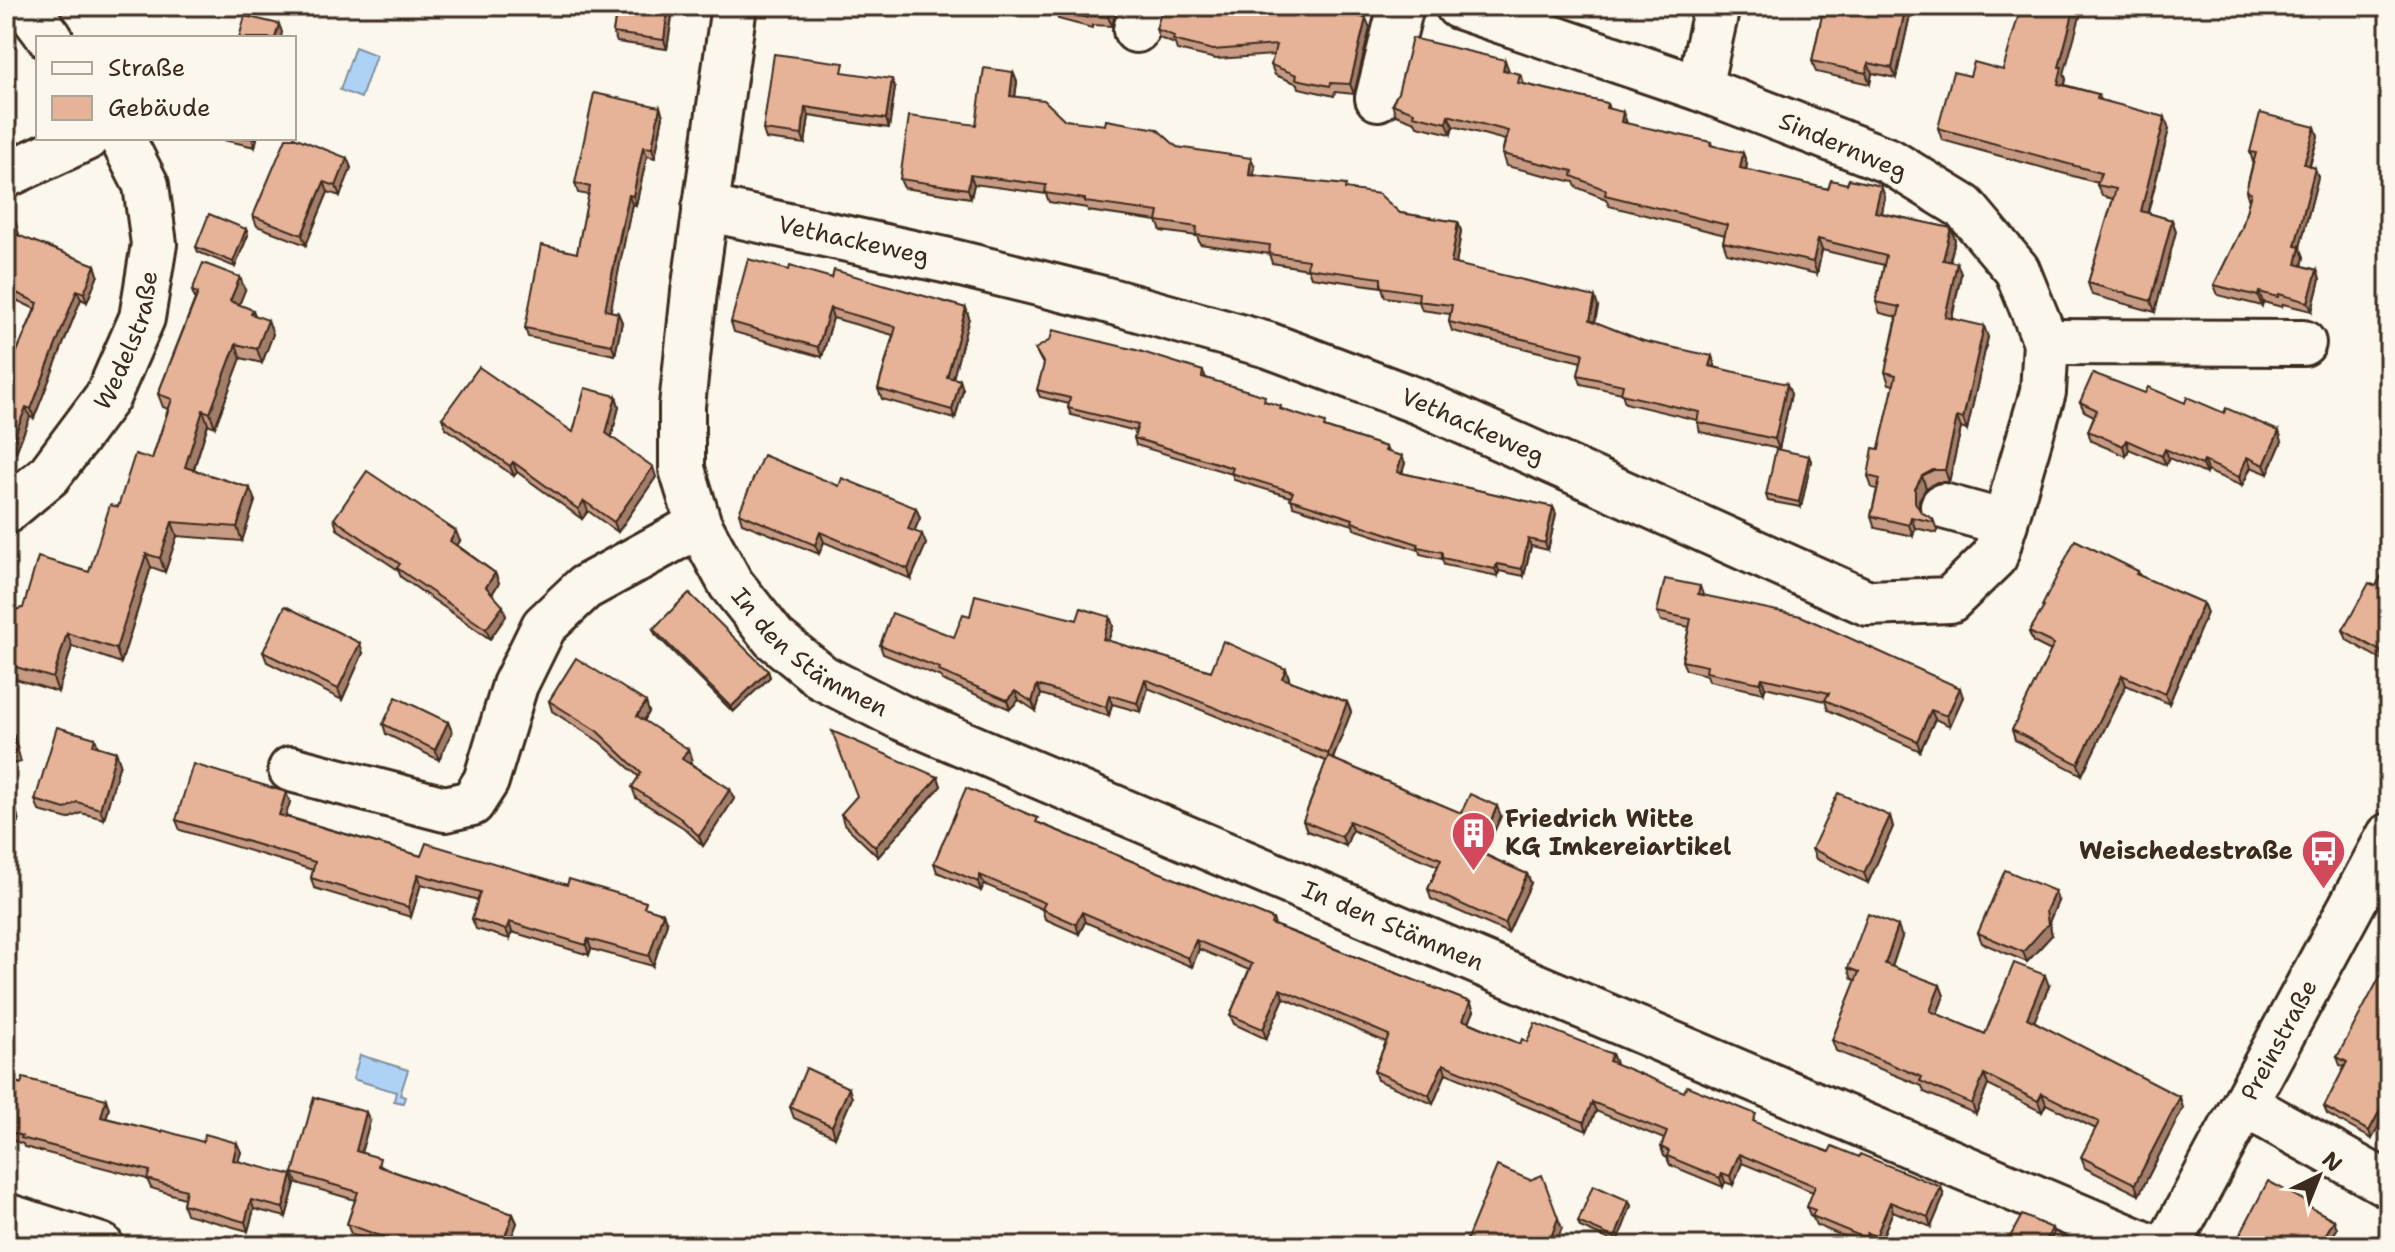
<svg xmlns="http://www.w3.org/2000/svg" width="2395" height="1252" viewBox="0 0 2395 1252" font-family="'Shantell Sans',sans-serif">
<rect width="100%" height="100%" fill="#fbf7ec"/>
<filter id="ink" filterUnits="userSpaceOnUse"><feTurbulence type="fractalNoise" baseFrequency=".0125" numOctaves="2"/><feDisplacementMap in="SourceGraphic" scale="16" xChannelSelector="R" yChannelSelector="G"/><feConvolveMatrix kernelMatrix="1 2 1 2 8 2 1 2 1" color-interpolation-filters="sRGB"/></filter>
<g filter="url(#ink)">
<g fill="#aed2f6" stroke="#808fa0" stroke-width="2">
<path d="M355,47L376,55L361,98L340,90Z"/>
<path d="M360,1055L408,1070L400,1095L405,1097L403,1103L394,1101L396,1092L353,1079Z"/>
</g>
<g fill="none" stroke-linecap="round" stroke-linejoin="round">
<defs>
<g id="minor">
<path d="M26,6L50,38"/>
<path id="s1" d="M734,6L694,292L682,406V469L699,525L731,584L774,638L823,678L900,717L2149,1246"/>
<path d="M1136,30L1143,6"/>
<path d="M1699,88L1717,6"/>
<path d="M1378,98L1401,6"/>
<path d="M6,175L86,138"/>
<path id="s2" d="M705,208L949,261L1103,299L1268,345L1420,402L1868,603L1950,600L1995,556L2043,392L2046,342L2017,270L1964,207L1889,161L1699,88L1458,6"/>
<path d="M2046,342L2303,343"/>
<path d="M1943,506L2005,523"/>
<path id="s3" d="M6,511L49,475L108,396L142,318L154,244L146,185L122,138"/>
<path d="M291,769L445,809L472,803L486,781L515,685L544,626L584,588L699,525"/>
<path d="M2246,1105L2389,1185"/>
<path d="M6,1216L101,1246"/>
<path id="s4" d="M2168,1246L2389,836"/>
</g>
</defs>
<use href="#minor" stroke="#3b2a1e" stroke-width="50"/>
<use href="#minor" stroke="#fbf7ec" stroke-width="44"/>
</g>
<g fill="#c69a83" stroke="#3b2a1e" stroke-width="2">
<path d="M590,6H680L679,11L673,10L667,49L617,42L613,33L617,10Z"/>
<path d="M1036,6H1117L1112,26L1092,25V28L1058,19L1056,13Z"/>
<path d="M1642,6H1662L1661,10Z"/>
<path d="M1824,6H1912L1896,78L1872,73L1870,84L1816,72L1812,61Z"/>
<path d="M1370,28L1354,94L1335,92L1334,96L1299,88L1298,84L1275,75L1271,65L1274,55L1216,59L1177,50L1175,44L1159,38L1156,29Z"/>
<path d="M1013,72L1017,82L1015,96L1065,120L1255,167L1253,175L1347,189L1400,213L1458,222L1461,231L1456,264L1598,307L1595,322L1643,341L1715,365V367L1791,394L1779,449L1700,432L1697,420L1625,403L1622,393L1581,384L1578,375L1581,362L1452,331L1449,322L1450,314L1422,310L1419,302L1385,297L1382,287L1311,277L1308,269L1272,263L1269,254L1200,244L1197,236L1161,231L1157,221L1088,211L1087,208L1049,202L1046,194L974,184L971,198L904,188L900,179L976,125Z"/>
<path d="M1509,72L1520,74L1524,84L1607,103L1609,109L1627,124L1711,142L1712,146L1743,153L1747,164L1746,170L1828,189L1847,184L1881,186L1885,197L1882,213L1951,228L1955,240L1950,261L1957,263L1961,274L1952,319L1988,337L1967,430L1961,428L1949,482H1937L1926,488L1919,500V509L1921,512L1933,519L1937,530V533L1915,528L1913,536L1875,528L1871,516L1877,489L1872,488L1868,476L1879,449L1894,385L1889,384L1885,372L1897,317L1880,313L1876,302L1884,265L1822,250L1817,274L1727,253L1723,242L1725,235L1609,206L1606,199L1576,187L1574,182L1506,166L1502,154L1505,140L1453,126L1451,134L1417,126L1415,122L1396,115L1392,104L1398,93Z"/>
<path d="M847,73L895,88L889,128L809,116L805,144L766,139L763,130Z"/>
<path d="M2064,74L2066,79L2065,85L2098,94L2101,100L2169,129L2148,213L2172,220L2176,231L2155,312L2092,295L2088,283L2113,199L2102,196L2097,185L2098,183L1942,140L1938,128L1970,76Z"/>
<path d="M660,107L663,116L655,158L647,156L636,205L632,204L610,311L618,313L622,322L615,355L528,337L525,328L577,253L589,195L578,193L575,183Z"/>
<path d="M2315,127L2318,136L2310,166L2318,177L2300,247L2304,257L2302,266L2317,270L2320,279L2312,311L2283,304L2282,307L2263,302L2262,306L2218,295L2214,285L2242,228L2249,201L2246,191L2253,162L2250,152Z"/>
<path d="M222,138H257L255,147L223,140Z"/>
<path d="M347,158L351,168L340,196L328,192L306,245L257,226L253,216Z"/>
<path d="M6,221L19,234V236L95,265L98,275L87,302L81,299L34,418L30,417L16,452L6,450V368L9,370L35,309L6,295Z"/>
<path d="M246,229L248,235L235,267L198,252L196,247Z"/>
<path d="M789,270L832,278L966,308L969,318L953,378L960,380L963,390L955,419L882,399L878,389L893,335L833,318L822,357L734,332L731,322Z"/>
<path d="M245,290L239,305L253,310L255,315L273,334L262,363L241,358L215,427L208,424L194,469L255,501L242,541L177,536L165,572L151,567L121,663L72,646L58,692L6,676V612L23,608L89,572L118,507L152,459L168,409L163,407L158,394L195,299L192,291Z"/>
<path d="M1035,349L1203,371L1206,378L1267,402L1282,409L1327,428L1386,447L1388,452L1405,463L1402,473L1553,507L1556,514L1548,550L1531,546L1524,576L1499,571L1498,576L1444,565L1442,559L1420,554L1419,550L1354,529L1353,525L1293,506L1291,497L1234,480L1232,474L1136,445L1134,438L1136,431L1071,415L1068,408L1069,404L1040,397L1037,390L1044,366Z"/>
<path d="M2145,393L2185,403L2282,441L2268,474L2251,467L2242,486L2207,471L2206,474L2169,458L2166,465L2129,449L2126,456L2091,441L2088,431L2094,416L2084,411L2080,402Z"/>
<path d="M616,396L619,407L611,437L656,477L618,532L588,511L582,519L517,472L514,476L446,428L442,418L573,432Z"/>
<path d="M1809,456L1811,461L1801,507L1768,501L1766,495Z"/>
<path d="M839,486L916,508L920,518L914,531L926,544L911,579L824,542L819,554L742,523L739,513Z"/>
<path d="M334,519L460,541L457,545L495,573L499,583L492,594L506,616L490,639L401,577L398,570L337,529Z"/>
<path d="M2389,562V664L2347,640L2343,630L2376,586Z"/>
<path d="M2138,571L2140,576L2203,603L2207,613L2169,704L2126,685L2082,775L2015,740L2012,730L2051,651L2033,642L2029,632L2043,609L2042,606Z"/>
<path d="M1700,586L1703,595L1963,697L1950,726L1935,719L1920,751L1828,710L1825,701L1765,687L1764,693L1709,681L1707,675L1686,670L1682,661L1689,627L1661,621L1657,612Z"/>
<path d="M970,616L1077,620L1110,617L1113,626L1108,641L1211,671L1286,669L1289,678L1288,680L1347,702L1351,712L1333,759L1461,813L1501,816L1484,854L1527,874L1531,883L1508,933L1431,899L1428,889L1438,866L1352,830L1346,846L1307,831L1303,821L1326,761L1148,688L1141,712L1112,704L1109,716L1041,694L1036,711L1019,700L1010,709L942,680L941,677L883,654L880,645L954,637Z"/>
<path d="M653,629L768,671L770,677L733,712L655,634Z"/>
<path d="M263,652L363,653L342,700L267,662Z"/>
<path d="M549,701L649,712L644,721L692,759L690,763L730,789L734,799L703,846L684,828L636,798L632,787L639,777L600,742L552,711Z"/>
<path d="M448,722L452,732L439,760L386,734L383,724Z"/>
<path d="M6,726L14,736L21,762L6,766Z"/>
<path d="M95,738L98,747L116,752L120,763L104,819L81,813L68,819L39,811L35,800Z"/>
<path d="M6,769L19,822L6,825Z"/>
<path d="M938,777L941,786L878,857L844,824L841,814Z"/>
<path d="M290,802L285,816L421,856L567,885L663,913L667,923L653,966L591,949L589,955L512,932L510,939L476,929L472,919L478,900L421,884L411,917L314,888L311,878L313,870L180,830L176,820Z"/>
<path d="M1890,816L1893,827L1868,883L1816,859L1812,849Z"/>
<path d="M1039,823L1273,919L1275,925L1470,1002L1474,1011L1469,1022L1520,1044L1527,1042L1612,1054L1615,1064L1791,1138L1829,1152L1859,1157L1941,1187L1944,1196L1931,1227L1893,1211L1879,1245L1871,1242L1869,1246H1867L1816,1225L1813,1218L1810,1216L1807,1207L1813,1192L1742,1163L1733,1185L1725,1182L1723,1187L1670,1165L1667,1158L1664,1156L1661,1147L1664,1139L1596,1111L1587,1131L1446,1073L1433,1104L1377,1080L1374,1071L1386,1042L1284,998L1266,1039L1234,1024L1230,1015L1249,970L1199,949L1192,967L1085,922L1079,934L1045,919L1042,909L984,884L981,891L937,872L934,863Z"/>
<path d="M2058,901L2049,922L2052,935L2027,962L1982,943L1978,933Z"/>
<path d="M1902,937L1892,967L1940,985L1944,996L1937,1014L1985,1034L2049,986L2034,1021L2183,1108L2139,1195L2085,1168L2081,1157L2096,1129L2046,1104L2042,1112L1988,1085L1976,1114L1924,1092L1922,1086L1836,1051L1832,1040L1856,980L1852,979L1848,968Z"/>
<path d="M2337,1057L2389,1070L2384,1080L2372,1139L2327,1114L2324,1107L2345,1067L2340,1065Z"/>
<path d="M6,1078L21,1084L109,1108L106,1118L241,1152L238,1161L295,1184L286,1217L254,1209L248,1231L186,1214L183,1204L184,1198L151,1188L147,1179L24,1147L23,1144L6,1138Z"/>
<path d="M852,1098L835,1137L794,1118L790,1107Z"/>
<path d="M370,1121L361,1152L384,1168L513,1214L517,1223L510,1241L528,1246H385L351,1234L347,1224L355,1200L297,1183L293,1173Z"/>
<path d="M1629,1201L1631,1206L1617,1243L1580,1227L1578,1222Z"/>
<path d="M2309,1203L2311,1208L2334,1220L2337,1229L2327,1246H2234Z"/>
</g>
<g fill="#a17d6a" stroke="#3b2a1e" stroke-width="2">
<path d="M668,6H671L673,10L667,49L664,40Z"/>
<path d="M1111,6H1117L1112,26L1108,17Z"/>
<path d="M1906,6H1912L1896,78L1892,68Z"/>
<path d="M2075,6H2083L2064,74L2066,79L2062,95L2058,84L2059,67Z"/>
<path d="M1366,18L1370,28L1354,94L1350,84Z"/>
<path d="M279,24L282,32L281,38H275Z"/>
<path d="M1505,60L1509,71L1503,70Z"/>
<path d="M1868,63L1872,73L1870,84L1866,73Z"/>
<path d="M1013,72L1017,82L1014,105L1010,96Z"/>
<path d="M892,79L895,88L889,128L886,119Z"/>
<path d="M660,107L663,116L655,158L652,148Z"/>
<path d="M805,107L809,116L805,144L802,135Z"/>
<path d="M1623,112L1627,123L1621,122Z"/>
<path d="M1448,115L1453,126L1451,134L1447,123Z"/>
<path d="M2165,117L2169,129L2145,222L2141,211Z"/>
<path d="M2315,127L2318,136L2307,173L2304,164Z"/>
<path d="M252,138H257L255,147Z"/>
<path d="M643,147L647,156L636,205L633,196Z"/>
<path d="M1743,153L1747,164L1744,180L1740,168Z"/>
<path d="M347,158L351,168L340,196L336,186Z"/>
<path d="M1251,158L1255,167L1252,184L1249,175Z"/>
<path d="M2315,168L2318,177L2298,255L2295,246Z"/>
<path d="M970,175L974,184L971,198L968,189Z"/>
<path d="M324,182L328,192L306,245L302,235Z"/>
<path d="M1881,186L1885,197L1879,223L1875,212Z"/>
<path d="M629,195L632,204L609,319L605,310Z"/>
<path d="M2172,220L2176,231L2155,312L2151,301Z"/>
<path d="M1458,222L1461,231L1455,272L1451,263Z"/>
<path d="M16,224L19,234L16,243L12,233Z"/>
<path d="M1951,228L1955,240L1947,271L1943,260Z"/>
<path d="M246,229L248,235L235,267L233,262Z"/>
<path d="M1818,239L1822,250L1817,274L1813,262Z"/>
<path d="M2300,247L2304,257L2300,274L2296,264Z"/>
<path d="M1957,263L1961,274L1949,329L1945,317Z"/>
<path d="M95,265L98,275L87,302L84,293Z"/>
<path d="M2317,270L2320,279L2312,311L2308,302Z"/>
<path d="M240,277L245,290L235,315L230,301Z"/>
<path d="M77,290L81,299L34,418L31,409Z"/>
<path d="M2259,292L2263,302L2262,306L2258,296Z"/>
<path d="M1595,297L1598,307L1593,329L1590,320Z"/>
<path d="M830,308L833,318L822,357L818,347Z"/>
<path d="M966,308L969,318L951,386L947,377Z"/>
<path d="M618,313L622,322L615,355L612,345Z"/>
<path d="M268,320L273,334L262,363L257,349Z"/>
<path d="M1984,326L1988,337L1967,430L1963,419Z"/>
<path d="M236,344L241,358L215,427L210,413Z"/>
<path d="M1712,356L1715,365L1713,376L1709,366Z"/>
<path d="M960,380L963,390L955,419L952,410Z"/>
<path d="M1787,384L1791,394L1779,449L1775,439Z"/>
<path d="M616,396L619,407L610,443L606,433Z"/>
<path d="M26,407L30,417L16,452L12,442Z"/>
<path d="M203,410L208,424L190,480L185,467Z"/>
<path d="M1957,417L1961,428L1949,482L1945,470Z"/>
<path d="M2279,431L2282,441L2268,474L2264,465Z"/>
<path d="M2126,440L2129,449L2126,456L2123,446Z"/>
<path d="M2165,449L2169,458L2166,465L2162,456Z"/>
<path d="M1402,456L1405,463L1400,479L1397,472Z"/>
<path d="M1809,456L1811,461L1801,507L1799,502Z"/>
<path d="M2247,457L2251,467L2242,486L2239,477Z"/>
<path d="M2204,461L2207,471L2206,474L2202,465Z"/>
<path d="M513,462L517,472L514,476L510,466Z"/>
<path d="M653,467L656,477L618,532L614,522Z"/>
<path d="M1922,476L1926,488L1919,500V513L1915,502V489Z"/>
<path d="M250,488L255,501L242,541L237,527Z"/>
<path d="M584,501L588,511L582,519L578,509Z"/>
<path d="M1553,507L1556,514L1548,550L1545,543Z"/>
<path d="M916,508L920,518L911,539L908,529Z"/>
<path d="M1911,517L1915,528L1913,536L1909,525Z"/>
<path d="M172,522L177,536L165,572L160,558Z"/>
<path d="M456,531L460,541L453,551L450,541Z"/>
<path d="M820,532L824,542L819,554L815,545Z"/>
<path d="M922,534L926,544L911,579L908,569Z"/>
<path d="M1528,539L1531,546L1524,576L1522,569Z"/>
<path d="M146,554L151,567L121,663L116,649Z"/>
<path d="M1497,564L1499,571L1498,576L1495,569Z"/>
<path d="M495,573L499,583L490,597L486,587Z"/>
<path d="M2203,603L2207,613L2169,704L2165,694Z"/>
<path d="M503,606L506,616L490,639L486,629Z"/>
<path d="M1110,617L1113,626L1106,648L1103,639Z"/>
<path d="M67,633L72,646L58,692L53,678Z"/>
<path d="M360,643L363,653L342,700L338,689Z"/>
<path d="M1286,669L1289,678L1286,687L1282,678Z"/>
<path d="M768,671L770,677L733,712L731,707Z"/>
<path d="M2122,675L2126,685L2082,775L2078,764Z"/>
<path d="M1762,678L1765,687L1764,693L1760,683Z"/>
<path d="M1145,679L1148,688L1141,712L1137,703Z"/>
<path d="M1037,685L1041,694L1036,711L1032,702Z"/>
<path d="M1960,688L1963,697L1950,726L1947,716Z"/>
<path d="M1015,691L1019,700L1010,709L1007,700Z"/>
<path d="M1109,695L1112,704L1109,716L1106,707Z"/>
<path d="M646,702L649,712L640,727L637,716Z"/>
<path d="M1347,702L1351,712L1331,763L1328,754Z"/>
<path d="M1931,710L1935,719L1920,751L1917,741Z"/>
<path d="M448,722L452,732L439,760L435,750Z"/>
<path d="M688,749L692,759L686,769L682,759Z"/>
<path d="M116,752L120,763L104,819L100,809Z"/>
<path d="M6,769L19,822L6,774Z"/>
<path d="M938,777L941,786L878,857L875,847Z"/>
<path d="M730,789L734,799L703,846L699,836Z"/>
<path d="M286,792L290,802L283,825L279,815Z"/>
<path d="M1497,806L1501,816L1481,861L1478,852Z"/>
<path d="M1890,816L1893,827L1868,883L1864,873Z"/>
<path d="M1349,821L1352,830L1346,846L1342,837Z"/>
<path d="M418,874L421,884L411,917L408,907Z"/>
<path d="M1527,874L1531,883L1508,933L1505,924Z"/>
<path d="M980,875L984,884L981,891L978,882Z"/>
<path d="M2055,891L2058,901L2049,922L2052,935L2027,962L2023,952L2046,911Z"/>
<path d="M1082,912L1085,922L1079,934L1076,924Z"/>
<path d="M663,913L667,923L653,966L649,956Z"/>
<path d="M509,922L512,932L510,939L506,930Z"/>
<path d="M1898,926L1902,937L1889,975L1885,964Z"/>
<path d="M588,939L591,949L589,955L586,945Z"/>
<path d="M1196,940L1199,949L1192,967L1188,958Z"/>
<path d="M2045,975L2049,986L2031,1029L2027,1018Z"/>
<path d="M1940,985L1944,996L1934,1021L1930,1011Z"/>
<path d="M1280,989L1284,998L1266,1039L1263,1029Z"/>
<path d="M1470,1002L1474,1011L1466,1029L1463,1020Z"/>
<path d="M1612,1054L1616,1063L1613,1071L1609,1061Z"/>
<path d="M2389,1058V1070L2381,1085L2379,1078Z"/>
<path d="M1443,1064L1446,1073L1433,1104L1429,1095Z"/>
<path d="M1984,1074L1988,1085L1976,1114L1972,1104Z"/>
<path d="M849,1088L852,1098L835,1137L832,1126Z"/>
<path d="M2042,1093L2046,1104L2042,1112L2038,1101Z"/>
<path d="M2389,1093V1106L2372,1139L2369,1131Z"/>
<path d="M2180,1097L2183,1108L2139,1195L2135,1184Z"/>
<path d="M106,1099L109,1108L104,1126L101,1117Z"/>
<path d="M1592,1102L1596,1111L1587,1131L1584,1122Z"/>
<path d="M366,1112L370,1121L359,1160L356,1151Z"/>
<path d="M237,1143L241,1152L236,1169L233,1160Z"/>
<path d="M1739,1154L1742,1163L1733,1185L1730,1176Z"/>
<path d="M1722,1173L1725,1182L1723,1187L1720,1178Z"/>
<path d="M292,1175L295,1184L286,1217L283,1208Z"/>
<path d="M1941,1187L1944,1196L1931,1227L1928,1217Z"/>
<path d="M251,1200L254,1209L248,1231L245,1222Z"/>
<path d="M1629,1201L1631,1206L1617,1243L1615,1238Z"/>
<path d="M1890,1202L1893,1211L1879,1245L1876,1236Z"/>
<path d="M513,1214L517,1223L508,1246L504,1239Z"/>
<path d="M1558,1218L1562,1228L1555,1246H1552L1550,1240Z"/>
<path d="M2334,1220L2337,1229L2327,1246H2319Z"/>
<path d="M2052,1228L2054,1233L2048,1246H2044Z"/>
<path d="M1867,1233L1871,1242L1869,1246L1865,1238Z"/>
<path d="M2290,1237L2293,1246H2286Z"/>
</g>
<g fill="#e6b398" stroke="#3b2a1e" stroke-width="2">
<path d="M617,6H668L664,40L613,33Z"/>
<path d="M1055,6H1111L1108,17L1089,15L1088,18L1054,9Z"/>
<path d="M1163,6H1314L1366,18L1350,84L1331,83L1330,86L1296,79L1297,75L1271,65L1276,45L1213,50L1173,40L1174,36L1156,29Z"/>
<path d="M1824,6H1906L1892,68L1868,63L1866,73L1812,61Z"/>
<path d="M2021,6H2075L2059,67H2062L2058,84L2098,94L2097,99L2165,117L2141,211L2172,220L2151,301L2088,283L2116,189L2097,185L2101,173L1938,128L1953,72L1970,76L1974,62L2003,70Z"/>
<path d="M245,16L279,24L275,38H239Z"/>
<path d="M1412,38L1505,60L1503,70L1520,74L1518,83L1607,103L1606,108L1623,112L1621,122L1711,142L1710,145L1743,153L1740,168L1828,189L1831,180L1847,184L1849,179L1881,186L1875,212L1951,228L1943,260L1957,263L1945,317L1984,326L1963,419L1957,417L1945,470H1933L1922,476L1915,489V502L1921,512L1933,519V522L1911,517L1909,525L1871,516L1880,479L1868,476L1873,448L1879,449L1896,375L1885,372L1900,307L1876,302L1886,256L1818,239L1813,262L1723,242L1727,225L1605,195L1606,190L1572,176L1573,171L1502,154L1508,131L1448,115L1447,123L1413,115L1414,112L1392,104L1398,93Z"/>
<path d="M774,54L844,63L842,72L892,79L886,119L805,107L802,135L763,130Z"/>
<path d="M984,68L1013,72L1010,96L1044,100L1065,120L1105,125L1106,120L1157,129L1177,147L1251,158L1249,175L1346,185L1345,189L1379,194L1400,213L1458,222L1451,263L1595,297L1590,320L1643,341L1712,356L1709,366L1787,384L1775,439L1697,422L1699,412L1621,394L1623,385L1578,375L1583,353L1449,322L1452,305L1418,301L1419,293L1381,287V278L1307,268L1308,260L1269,254L1270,245L1196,235L1197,227L1157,221L1159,212L1085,202V199L1045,193L1046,185L970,175L968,189L900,179L909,116L976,125Z"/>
<path d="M594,93L660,107L652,148L643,147L633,196L629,195L621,230L605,310L618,313L612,345L525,328L541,245L577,253L590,187L575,183Z"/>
<path d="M2260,113L2315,127L2304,164L2315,168L2295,246L2300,247L2296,264L2317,270L2308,302L2279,294L2278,297L2259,292L2258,296L2214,285L2242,228L2251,193L2246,191L2256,153L2250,152Z"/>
<path d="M294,137L347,158L336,186L324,182L302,235L253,216L286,138H294Z"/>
<path d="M209,214L246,229L233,262L196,247Z"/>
<path d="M6,221L16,224L12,233L95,265L84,293L77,290L31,409L26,407L12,442L6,441V368L9,370L38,303L6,288Z"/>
<path d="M748,259L789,270L790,266L832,278L834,270L966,308L947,377L960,380L952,410L878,389L896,327L830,308L818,347L731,322Z"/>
<path d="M203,263L240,277L230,301L253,310L251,314L268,320L257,349L236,344L210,413L203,410L185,467L250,488L237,527L172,522L160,558L146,554L116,649L67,633L53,678L6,664V612L23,608L38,557L89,572L110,505L118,507L135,454L152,459L172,399L158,394L198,293L192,291Z"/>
<path d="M1053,330L1136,350L1203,371L1202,377L1265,396L1264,401L1281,406L1280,409L1325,423L1324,427L1386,447L1385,451L1402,456L1397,472L1553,507L1545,543L1528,539L1522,569L1497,564L1495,569L1442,558V552L1418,547V544L1352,522L1353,519L1290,499L1293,492L1231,473L1233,468L1134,438L1138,425L1068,408L1070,398L1037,390L1044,364L1035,349L1050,340Z"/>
<path d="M479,367L573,432L585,388L616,396L606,433L653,467L614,522L584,501L578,509L513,462L510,466L442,418Z"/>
<path d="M2093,373L2145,393L2148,387L2185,403L2187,397L2224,413L2226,408L2279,431L2264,465L2247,457L2239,477L2204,461L2202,465L2165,449L2162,456L2126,440L2123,446L2088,431L2097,410L2080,402Z"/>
<path d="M1776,449L1809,456L1799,502L1766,495Z"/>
<path d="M763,455L839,486L842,478L916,508L908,529L922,534L908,569L820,532L815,545L739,513Z"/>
<path d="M367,471L456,531L450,541L495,573L486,587L503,606L486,629L397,568L400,564L334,519Z"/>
<path d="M2075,540L2138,571L2136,574L2203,603L2165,694L2122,675L2078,764L2012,730L2054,644L2029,632L2044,607L2042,606Z"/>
<path d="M2389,562V656L2343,630L2369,583L2376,586Z"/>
<path d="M1665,579L1700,586L1698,594L1801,616L1960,688L1947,716L1931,710L1917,741L1825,700L1829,693L1762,678L1760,683L1706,672L1707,666L1682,661L1691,619L1657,612Z"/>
<path d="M689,593L768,671L731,707L653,629Z"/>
<path d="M975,595L1077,620L1081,608L1110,617L1103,639L1211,671L1223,641L1286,669L1282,678L1347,702L1328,754L1145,679L1137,703L1109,695L1106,707L1037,685L1032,702L1015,691L1007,700L939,671L940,668L880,645L892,613L954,637L963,614L970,616Z"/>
<path d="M285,606L360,643L338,689L263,652Z"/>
<path d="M576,658L646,702L637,716L688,749L682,759L730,789L699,836L680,818L632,787L641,773L597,731L549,701Z"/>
<path d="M396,697L448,722L435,750L383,724Z"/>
<path d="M10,725L17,751L6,754V726Z"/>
<path d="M57,727L95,738L93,745L116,752L100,809L77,802L65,809L35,800Z"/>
<path d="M832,731L938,777L875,847L841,814L857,796Z"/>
<path d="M1328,757L1461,813L1470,794L1497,806L1478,852L1527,874L1505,924L1428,889L1441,859L1349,821L1342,837L1303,821Z"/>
<path d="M193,764L286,792L279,815L421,856L426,843L567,885L569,879L646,902L644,907L663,913L649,956L588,939L586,945L509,922L506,930L472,919L480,892L418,874L408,907L311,878L315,862L176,820Z"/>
<path d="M6,774L15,811L6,814Z"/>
<path d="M966,788L1038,818L1036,822L1273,919L1271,924L1470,1002L1463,1020L1520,1044L1522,1039L1527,1042L1535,1023L1612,1054L1609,1061L1684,1092L1687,1086L1756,1114L1753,1121L1791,1138L1829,1152L1832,1146L1859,1157L1860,1154L1941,1187L1928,1217L1890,1202L1876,1236L1867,1233L1865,1238L1812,1216L1815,1210L1807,1207L1815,1186L1739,1154L1730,1176L1722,1173L1720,1178L1667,1156L1669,1151L1661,1147L1667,1132L1592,1102L1584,1122L1443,1064L1429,1095L1374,1071L1389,1035L1280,989L1263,1029L1230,1015L1252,964L1196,940L1188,958L1082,912L1076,924L1042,909L1045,903L980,875L978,882L934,863Z"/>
<path d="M1838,793L1890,816L1864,873L1812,849Z"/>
<path d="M2005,870L2055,891L2046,911L2048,924L2023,952L1978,933Z"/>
<path d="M1868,914L1898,926L1885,964L1940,985L1930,1011L1985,1034L2014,963L2045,975L2027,1018L2180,1097L2135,1184L2081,1157L2099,1122L2042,1093L2038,1101L1984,1074L1972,1104L1920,1081L1922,1077L1832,1040L1859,972L1848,968Z"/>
<path d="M2389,960V1058L2379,1078L2389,1083V1093L2369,1131L2324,1107L2347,1062L2337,1057Z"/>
<path d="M806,1068L849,1088L832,1126L790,1107Z"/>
<path d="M6,1078L21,1084L23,1078L106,1099L101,1117L162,1132V1130L203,1142L205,1134L237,1143L233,1160L292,1175L283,1208L251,1200L245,1222L183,1204L186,1190L147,1179L150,1171L21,1138L22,1136L6,1130Z"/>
<path d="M314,1097L366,1112L356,1151L380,1158L378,1166L513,1214L504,1239L528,1246H408L347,1224L358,1192L293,1173Z"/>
<path d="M1497,1166L1530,1180L1542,1175L1558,1218L1550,1240L1546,1238L1543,1246H1464Z"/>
<path d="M2268,1181L2309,1203L2308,1206L2334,1220L2319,1246H2306L2290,1237L2286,1246H2234Z"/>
<path d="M1593,1185L1629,1201L1615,1238L1578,1222Z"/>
<path d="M2022,1215L2052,1228L2044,1246H2005Z"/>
<path d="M616,1239L638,1246H614Z"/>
</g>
</g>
<defs>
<symbol id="building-pin" viewBox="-11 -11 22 30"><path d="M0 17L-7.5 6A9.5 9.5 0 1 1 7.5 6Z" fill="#d1495b" stroke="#fbf7ec"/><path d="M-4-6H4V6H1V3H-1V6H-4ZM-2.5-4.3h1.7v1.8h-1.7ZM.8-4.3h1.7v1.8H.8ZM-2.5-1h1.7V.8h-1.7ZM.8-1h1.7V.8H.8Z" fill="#fff"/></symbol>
<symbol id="bus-pin" viewBox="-11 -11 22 30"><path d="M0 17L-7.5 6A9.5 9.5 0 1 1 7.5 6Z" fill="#d1495b" stroke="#fbf7ec"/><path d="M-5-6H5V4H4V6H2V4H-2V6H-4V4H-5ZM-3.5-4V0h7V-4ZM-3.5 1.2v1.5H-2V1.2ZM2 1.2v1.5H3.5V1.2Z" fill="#fff"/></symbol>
</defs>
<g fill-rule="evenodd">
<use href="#building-pin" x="1448" y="808" width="51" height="69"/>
<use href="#bus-pin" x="2298" y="826" width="51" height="69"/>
</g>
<g text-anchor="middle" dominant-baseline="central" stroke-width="6" stroke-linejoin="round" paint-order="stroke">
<g font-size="24" fill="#3b2a1e" stroke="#fbf7ec">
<text transform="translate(1843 146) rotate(23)">Sindernweg</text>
<text stroke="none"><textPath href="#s2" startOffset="152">Vethackeweg</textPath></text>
<text stroke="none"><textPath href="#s3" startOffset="214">Wedelstraße</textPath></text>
<text stroke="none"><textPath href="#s2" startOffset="800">Vethackeweg</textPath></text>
<text stroke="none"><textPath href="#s1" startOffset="698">In den Stämmen</textPath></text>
<text stroke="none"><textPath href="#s1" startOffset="1346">In den Stämmen</textPath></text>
<text stroke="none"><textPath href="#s4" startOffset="234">Preinstraße</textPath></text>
</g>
<g font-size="24" font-weight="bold" fill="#3b2a1e" stroke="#fbf7ec" text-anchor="start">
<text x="1505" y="819">Friedrich Witte<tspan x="1505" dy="28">KG Imkereiartikel</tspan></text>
<text x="2293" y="851" text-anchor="end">Weischedestraße</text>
</g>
</g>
<rect width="2395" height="1252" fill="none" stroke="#fbf7ec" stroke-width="32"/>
<rect x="16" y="16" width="2363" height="1220" fill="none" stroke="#3b2a1e" stroke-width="3" filter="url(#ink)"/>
<rect x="36" y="36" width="260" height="104" fill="#fbf7ec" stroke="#aea59a" stroke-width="2"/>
<rect x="52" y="62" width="40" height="12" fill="#fbf7ec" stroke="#aea59a" stroke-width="2"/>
<text x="108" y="76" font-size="24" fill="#3b2a1e">Straße</text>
<rect x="52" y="96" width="40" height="24" fill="#e6b398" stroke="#aea59a" stroke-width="2"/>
<text x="108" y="116" font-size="24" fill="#3b2a1e">Gebäude</text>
<g transform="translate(2319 1176) rotate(43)" stroke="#fbf7ec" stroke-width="6" paint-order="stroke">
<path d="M0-6L14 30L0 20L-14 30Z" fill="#3b2a1e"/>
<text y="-12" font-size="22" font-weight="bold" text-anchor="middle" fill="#3b2a1e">N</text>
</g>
</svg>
